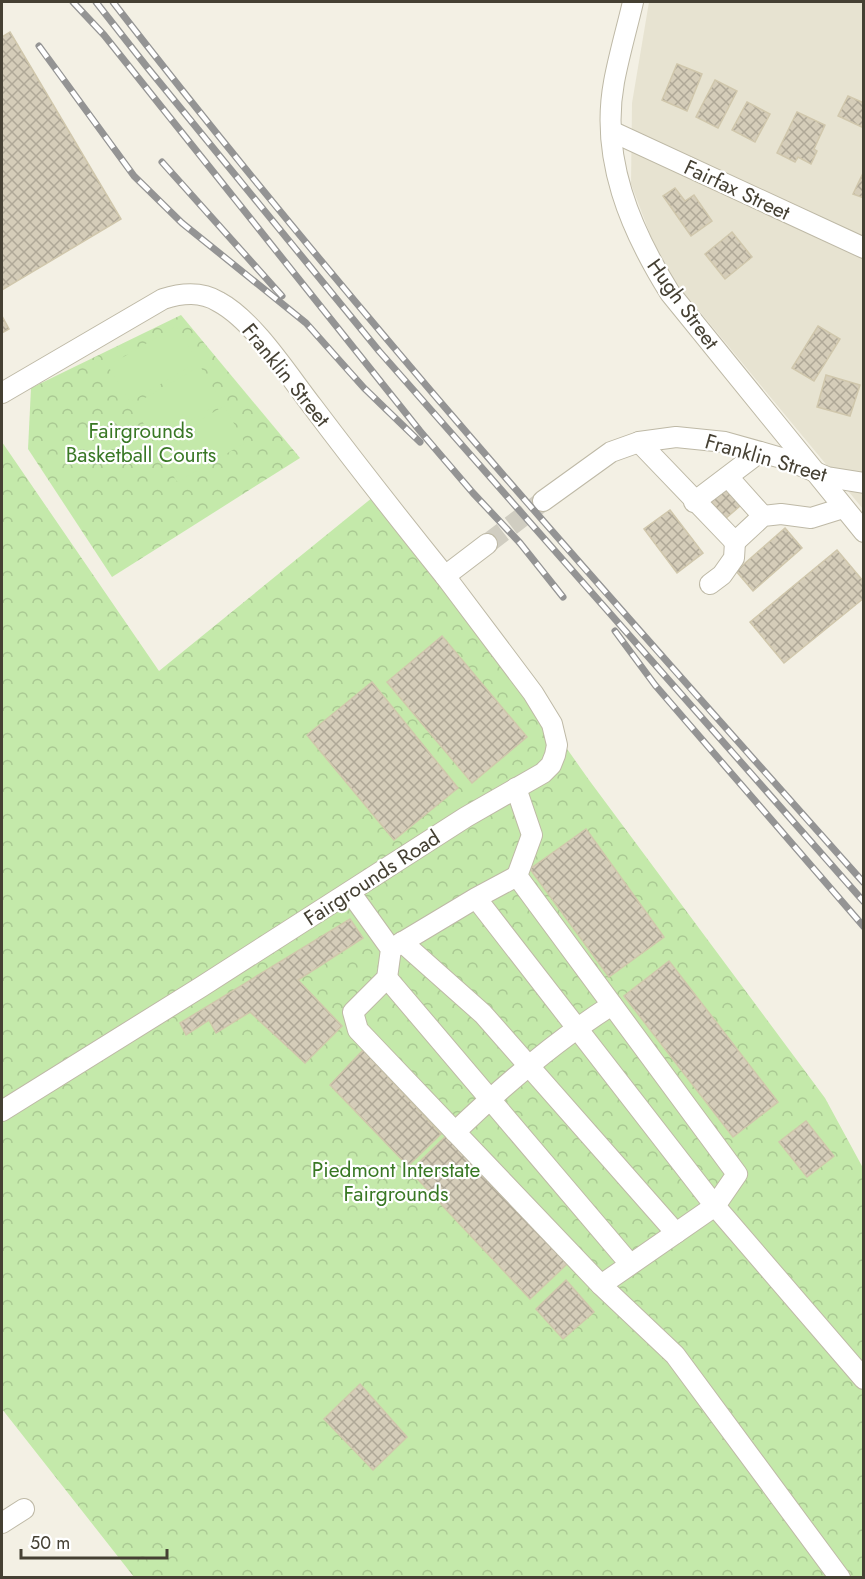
<svg xmlns="http://www.w3.org/2000/svg" width="865" height="1579" viewBox="0 0 865 1579" font-family="Jost,sans-serif">
<defs>
<pattern id="forest-crowns" width="20" height="18" patternUnits="userSpaceOnUse" patternTransform="scale(1.5)"><rect width="20" height="18" fill="#c4e9aa"/><path d="M2 6a3 3 0 1 1 6 0M12 15a3 3 0 1 1 6 0" fill="none" stroke="#aac993"/></pattern>
<pattern id="building-cross-hatch" width="8" height="8" patternUnits="userSpaceOnUse" patternTransform="scale(1.5)"><rect width="8" height="8" fill="#d5cdb9"/><path d="M0 0l8 8M0 8l8-8" fill="none" stroke="#afa897"/></pattern>
</defs>
<rect width="100%" height="100%" fill="#f3f0e4"/>
<path fill="#e7e3d1" d="M649,2H863V509L662,266L631,184L632,103Z"/>
<g fill="url(#forest-crowns)">
<path d="M181,315L300,458L112,577L28,449L31,388Z"/>
<path d="M2,442L159,671L378,493L445,576L589,780L825,1098L863,1168V1577H134L2,1409Z"/>
</g>
<g fill="#c4e9aa">
<path d="M176,326L198,362L130,402L108,366Z"/>
<path d="M200,366L222,402L154,442L133,405Z"/>
<path d="M224,406L245,443L177,482L156,446Z"/>
</g>
<g fill="url(#building-cross-hatch)" stroke="#d0c7ac" stroke-width="1.5">
<path d="M10,32L121,219L2,290V37Z"/>
<path d="M677,64L702,74L687,111L662,100Z"/>
<path d="M715,80L737,91L718,128L696,117Z"/>
<path d="M848,96L864,103V128L838,116Z"/>
<path d="M747,102L770,114L755,142L732,130Z"/>
<path d="M797,112L825,125L814,149L817,151L811,164L798,157L795,162L777,153Z"/>
<path d="M864,171V198L853,194Z"/>
<path d="M675,188L685,201L694,195L712,221L691,236L663,196Z"/>
<path d="M732,232L752,257L725,279L705,254Z"/>
<path d="M2,316L9,329L2,333Z"/>
<path d="M818,326L840,339L814,381L792,368Z"/>
<path d="M826,375L860,385L850,416L817,407Z"/>
<path d="M724,486L740,506L725,519L708,498Z"/>
<path d="M670,510L703,553L677,573L644,529Z"/>
<path d="M785,528L802,548L753,591L736,571Z"/>
<path d="M837,550L864,582V598L784,663L750,622Z"/>
<path d="M442,636L527,737L472,783L387,682Z"/>
<path d="M372,682L458,788L394,840L307,735Z"/>
<path d="M586,829L664,937L609,977L530,869Z"/>
<path d="M350,919L363,938L298,980L342,1026L305,1063L250,1012L216,1033L209,1020L186,1035L180,1023Z"/>
<path d="M669,961L778,1102L733,1137L624,996Z"/>
<path d="M363,1050L441,1134L408,1166L330,1085Z"/>
<path d="M806,1121L834,1156L807,1177L779,1142Z"/>
<path d="M448,1134L567,1264L530,1299L410,1171Z"/>
<path d="M566,1280L594,1312L563,1339L536,1309Z"/>
<path d="M360,1384L407,1437L373,1470L324,1419Z"/>
</g>
<g fill="none" stroke-linecap="round" stroke-linejoin="round">
<path stroke="#d0cdc1" stroke-width="20" stroke-dasharray="20 10" stroke-linecap="butt" d="M487,544L543,501"/>
<defs>
<g id="minor">
<path d="M633,2C627,28 619,55 614,82C600,158 630,229 670,293L864,532"/>
<path d="M611,131L864,248"/>
<path d="M2,393L163,299C182,293 201,291 219,302C254,321 288,375 313,407C356,464 400,520 445,576L487,544"/>
<path d="M639,442L735,542L763,516L781,514L811,518L843,508"/>
<path d="M728,477L763,516"/>
<path d="M543,501L611,452L639,442L676,437L725,442L785,459L827,477L864,483"/>
<path d="M694,502L760,452"/>
<path d="M710,584L722,575L734,558L735,542"/>
<path d="M516,788L532,835L517,876"/>
<path d="M350,892L391,949L387,978L353,1012L358,1030L601,1285L675,1355L840,1578"/>
<path d="M402,942L483,1014L676,1233"/>
<path d="M391,949L476,898L715,1206L737,1174L517,876L476,898"/>
<path d="M387,978L630,1264"/>
<path d="M2,1111L201,987L466,817L543,773L551,765L555,755L557,745L552,724L533,693L445,576"/>
<path d="M455,1132C504,1085 555,1041 612,1005"/>
<path d="M601,1285L715,1206L864,1379"/>
<path d="M2,1523L24,1509"/>
</g>
</defs>
<use href="#minor" stroke="#beb9a6" stroke-width="22"/>
<use href="#minor" stroke="#fff" stroke-width="20"/>
<defs>
<g id="rail">
<path d="M73,2L104,35L420,431L473,493L520,543L563,597"/>
<path d="M96,2L147,67L379,351L864,902"/>
<path d="M113,2C349,307 607,595 864,883"/>
<path d="M39,46L134,176L182,223L306,323L364,388L420,442"/>
<path d="M162,162L282,296"/>
<path d="M615,631L655,685L864,927"/>
</g>
</defs>
<use href="#rail" stroke="#949494" stroke-width="7"/>
<use href="#rail" stroke="#fff" stroke-width="4.5" stroke-dasharray="14" stroke-linecap="butt"/>
</g>
<g text-anchor="middle" dominant-baseline="central" stroke-width="4.5" stroke-linejoin="round" paint-order="stroke">
<g font-size="21" fill="#454033" stroke="#fff">
<text transform="translate(737 190) rotate(25)">Fairfax Street</text>
<text transform="translate(683 304) rotate(54)">Hugh Street</text>
<text transform="translate(286 375) rotate(51)">Franklin Street</text>
<text transform="translate(766 458) rotate(16)">Franklin Street</text>
<text transform="translate(372 878) rotate(-33)">Fairgrounds Road</text>
</g>
<g font-size="21" fill="#397825" stroke="#fff">
<text x="141" y="431">Fairgrounds<tspan x="141" dy="24">Basketball Courts</tspan></text>
<text x="396" y="1170">Piedmont Interstate<tspan x="396" dy="24">Fairgrounds</tspan></text>
</g>
</g>
<rect width="865" height="1579" fill="none" stroke="#454033" stroke-width="6"/>
<path d="M21 1549v9h146v-9" fill="none" stroke="#454033" stroke-width="3"/>
<text x="30" y="1549" font-size="18" fill="#454033" stroke="#ffffff" stroke-width="4.5" paint-order="stroke">50 m</text>
</svg>
